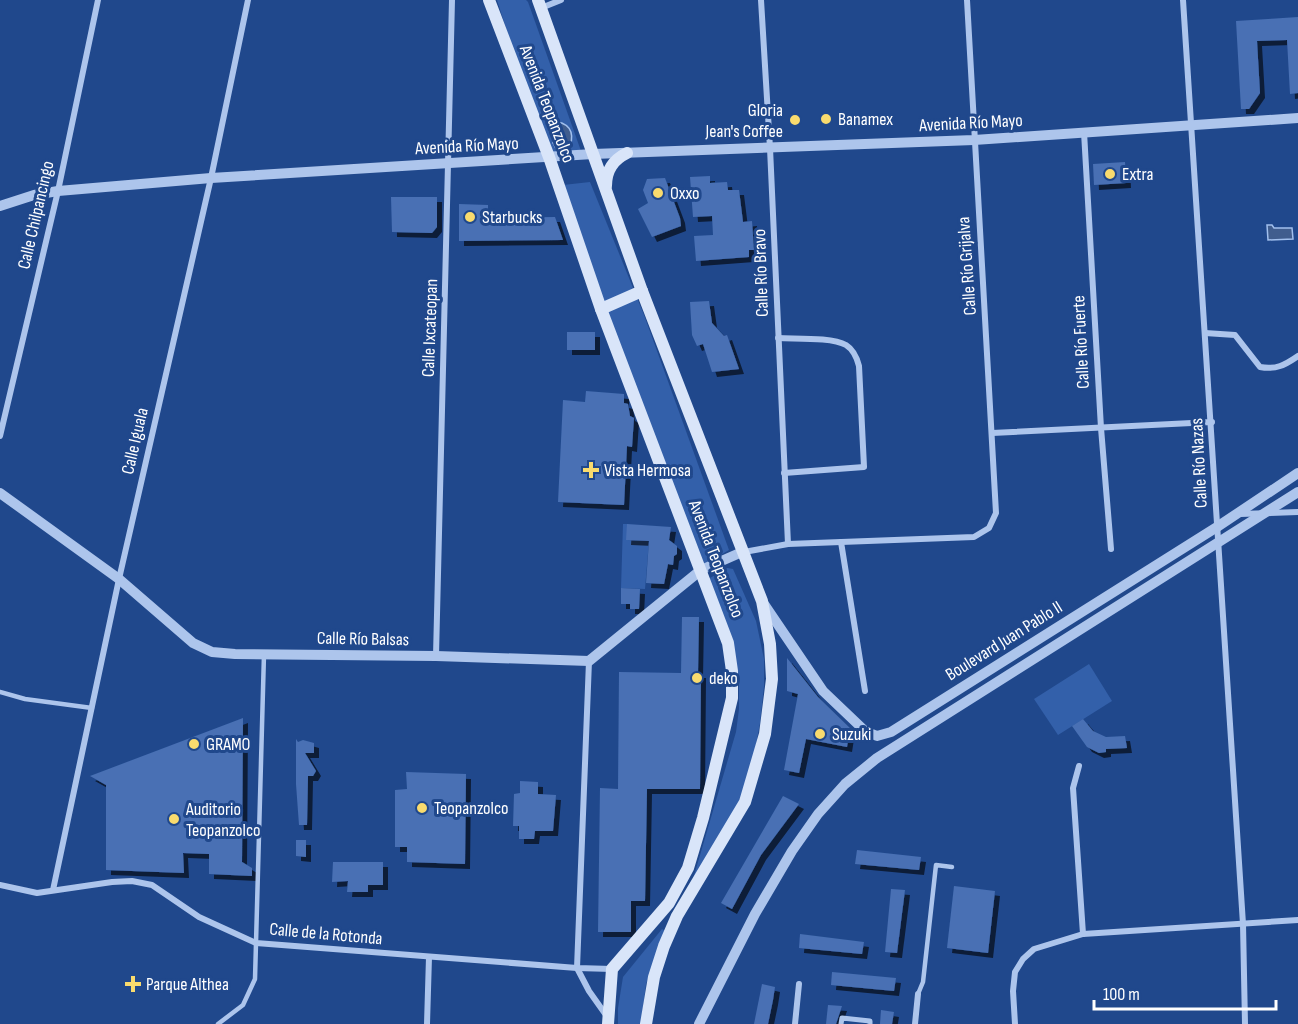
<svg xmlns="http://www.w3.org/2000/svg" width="1298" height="1024" viewBox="0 0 1298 1024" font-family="'Sofia Sans Condensed',sans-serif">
<defs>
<filter id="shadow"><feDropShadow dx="5" dy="5" stdDeviation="0" flood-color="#0009"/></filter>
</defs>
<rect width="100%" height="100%" fill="#20488c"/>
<g fill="#3360aa">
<path d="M497,0H526L528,2L581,151L552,153L513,50Z"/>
<path d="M590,182L644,315L729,550L702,566L631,377L563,185Z"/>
<path d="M623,524H627V540L649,541L645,589L621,588Z"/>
<path d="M727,568L733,569L756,621L764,659V686L760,723L755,750L740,803L691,886L736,732L739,709V683L734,655L709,583L710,578Z"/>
<path d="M1089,664L1112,701L1058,735L1034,699Z"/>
<path d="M662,929L665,931L646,984L641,1024H618V1008L623,977Z"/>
</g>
<g fill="#405d8e" stroke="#a1bfed" stroke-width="1.5">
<path d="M551,121C569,122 575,131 570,147L563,151L557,150L553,143L557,133L550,122Z"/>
<path d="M1267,225H1272L1274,228H1292L1293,239L1268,240Z"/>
</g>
<g fill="#4870b4" filter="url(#shadow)">
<path d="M1298,17V93L1290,94L1287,40L1257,41L1260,93L1249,109H1241L1236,21Z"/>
<path d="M1125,162L1126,183L1094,185L1093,164Z"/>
<path d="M710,176V183L727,182L728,190H739L743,222L752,221L754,250H749V257L696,261L694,236L713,235L712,216L693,217L690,177Z"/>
<path d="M665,178L680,218L681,226L652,237L638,209L648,203L643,190L647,179Z"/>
<path d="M391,197H437V227L432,233L392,232Z"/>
<path d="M459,204L488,205V218L555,217L563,240L459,241Z"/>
<path d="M709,301L712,323L724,336L727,335L739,369L712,372L703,344L697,346L692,335L690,302Z"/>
<rect x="567" y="332" width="28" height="18"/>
<path d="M586,391L624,394V403L628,404L630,416L634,418L632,447L627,446L624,505L558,502L563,400L585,402Z"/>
<path d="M627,524L671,527L669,540L677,546V554L674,556L673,565L668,564L664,584L646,583L649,541L626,540Z"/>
<path d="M621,588L640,589L639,609H630V604H621Z"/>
<path d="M682,617H699L698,673H701L700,789H647L645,901H631V932H598L600,788L618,789L619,672L681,673Z"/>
<path d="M787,658L818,697L850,728L847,747L806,739L799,773L784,770L798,694L787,691Z"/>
<path d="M243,718L242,862L252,868V876L209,874V854L183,853L184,873L106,870V785L90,776Z"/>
<path d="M1083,719L1093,731L1106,737L1125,736L1127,748L1106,749V752L1099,753L1087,747L1072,726Z"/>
<path d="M296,739L298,742L303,740L314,743V753H305L316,771L313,776H308L307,825H299L296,784Z"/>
<path d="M406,772L466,774L465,864L407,862V847H395V790L407,789Z"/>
<path d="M520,781L538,782V794L556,795L553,831H535L534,839H519V826H513L514,794L520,793Z"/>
<path d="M783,796L799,804L761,855L732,909L721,903Z"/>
<path d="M296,840H306V857L296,856Z"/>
<path d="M857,850L921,857L919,870L855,864Z"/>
<path d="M333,862H383V885H368V892H347L348,881L332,882Z"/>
<path d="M954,886L995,891L988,953L947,948Z"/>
<path d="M891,889L905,890L897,953L885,952Z"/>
<path d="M800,934L864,942L862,954L799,948Z"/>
<path d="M832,972L896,978L894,991L831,985Z"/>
<path d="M762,984L775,987L773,1000L768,1024H754Z"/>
<path d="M828,1005L842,1006L836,1024H826Z"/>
<path d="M881,1010L894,1012L892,1024H880Z"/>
</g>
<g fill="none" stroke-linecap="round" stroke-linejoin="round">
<g stroke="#adc5ec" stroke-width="4.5">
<path d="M0,692L25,699L92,708"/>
<path d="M918,994L923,982L936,865L952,867"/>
<path d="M218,1024L243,1005L255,979L264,654"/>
</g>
<path stroke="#adc5ec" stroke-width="5" d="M841,1024L842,1018L870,1021V1024"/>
<g stroke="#adc5ec" stroke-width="6">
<path d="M761,0L770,148L788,544"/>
<path d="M1183,0L1243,924L1245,1024"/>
<path d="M541,8L561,0"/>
<path d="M1084,132L1101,428L1111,549"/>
<path d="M1205,333L1235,335L1260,367C1276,370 1285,365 1298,356"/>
<path d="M778,338C796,339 832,337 846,345C854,350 857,358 859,366L864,467L784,473"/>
<path d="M992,433L1212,422"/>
<path d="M0,436L58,191L98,0"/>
<path d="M1240,514L1298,512"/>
<path d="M841,542L865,691"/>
<path d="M744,552L788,544L974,537L989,528L996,513L967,0"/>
<path d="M436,656L452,0"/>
<path d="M589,661L577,968L589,991L606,1015"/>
<path d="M1079,766L1073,788L1083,934"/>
<path d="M0,885L37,893L112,882L132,881L152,885L199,917L256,943L577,968L612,969"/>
<path d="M53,890L119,579L211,178L248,0"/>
<path d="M427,1024L429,957"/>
<path d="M795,1024L799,984"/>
<path d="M915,1024L918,994"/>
<path d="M1015,1024L1013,991L1015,972L1023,959L1034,949L1083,934L1298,920"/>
</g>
<g stroke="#adc5ec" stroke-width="10">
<path d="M0,206L34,195L58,191L211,178L593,154L974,140L1298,118"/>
<path d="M0,493L119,579L193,643L212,652L235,654L436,656L589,661L701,570L742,552"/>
<path d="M764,604L823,691L865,731L877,736L891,732L1217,527L1298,473"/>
<path d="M699,1024L755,914L792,851L818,814L845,784L877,758L1298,492"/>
</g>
<g stroke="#d9e5f9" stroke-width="12">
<path d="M489,0L549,157L601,309L728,643L732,671V698L703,818L688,868L669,903L612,969L608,1024"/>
<path d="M538,0L642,291L762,601L770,644L772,679L765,734L745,802L677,916L664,946L654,977L646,1024"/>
<path d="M606,186C606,170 613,160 627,153"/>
<path d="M601,309L642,291"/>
</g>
</g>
<g fill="#f9db6e" stroke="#20488c" stroke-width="2">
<circle cx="826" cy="119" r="6"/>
<circle cx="795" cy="120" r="6"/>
<circle cx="1110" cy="174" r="6"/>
<circle cx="658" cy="193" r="6"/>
<circle cx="470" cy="217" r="6"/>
<path d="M588 461h6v6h6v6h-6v6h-6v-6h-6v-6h6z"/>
<circle cx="697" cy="678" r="6"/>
<circle cx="820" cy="734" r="6"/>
<circle cx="194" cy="744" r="6"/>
<circle cx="422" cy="808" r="6"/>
<circle cx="174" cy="819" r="6"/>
<path d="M130 975h6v6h6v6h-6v6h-6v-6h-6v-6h6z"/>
</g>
<g text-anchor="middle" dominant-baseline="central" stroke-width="6" stroke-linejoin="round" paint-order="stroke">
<g font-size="18" fill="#fff" stroke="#20488c">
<text transform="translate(547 104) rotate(69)">Avenida Teopanzolco</text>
<text transform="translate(971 123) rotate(-3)">Avenida Río Mayo</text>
<text transform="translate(467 146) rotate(-3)">Avenida Río Mayo</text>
<text transform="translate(36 215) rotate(-77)">Calle Chilpancingo</text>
<text transform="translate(967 266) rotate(-94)">Calle Río Grijalva</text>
<text transform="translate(761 273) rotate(-92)">Calle Río Bravo</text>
<text transform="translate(430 328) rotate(-88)">Calle Ixcateopan</text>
<text transform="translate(1081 342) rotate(-93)">Calle Río Fuerte</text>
<text transform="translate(135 441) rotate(-77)">Calle Iguala</text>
<text transform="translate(1199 463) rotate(-93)">Calle Río Nazas</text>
<text transform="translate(716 559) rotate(69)">Avenida Teopanzolco</text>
<text transform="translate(363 639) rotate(1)">Calle Río Balsas</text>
<text transform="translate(1004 641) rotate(-32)">Boulevard Juan Pablo II</text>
<text transform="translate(326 934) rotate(5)">Calle de la Rotonda</text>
</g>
<g font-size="18" fill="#fff" stroke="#20488c" text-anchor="start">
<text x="783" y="110" text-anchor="end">Gloria<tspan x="783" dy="21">Jean's Coffee</tspan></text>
<text x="838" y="119">Banamex</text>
<text x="1122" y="174">Extra</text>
<text x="670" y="193">Oxxo</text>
<text x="482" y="217">Starbucks</text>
<text x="604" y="470">Vista Hermosa</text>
<text x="709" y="678">deko</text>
<text x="832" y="734">Suzuki</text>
<text x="206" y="744">GRAMO</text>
<text x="434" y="808">Teopanzolco</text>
<text x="186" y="809">Auditorio<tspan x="186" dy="21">Teopanzolco</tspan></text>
<text x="146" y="984">Parque Althea</text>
</g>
</g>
<path d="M1094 1000v9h182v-9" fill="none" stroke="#ffffff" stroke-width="3"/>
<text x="1103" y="1000" font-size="18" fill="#ffffff" stroke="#20488c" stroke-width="4.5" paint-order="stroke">100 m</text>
</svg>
